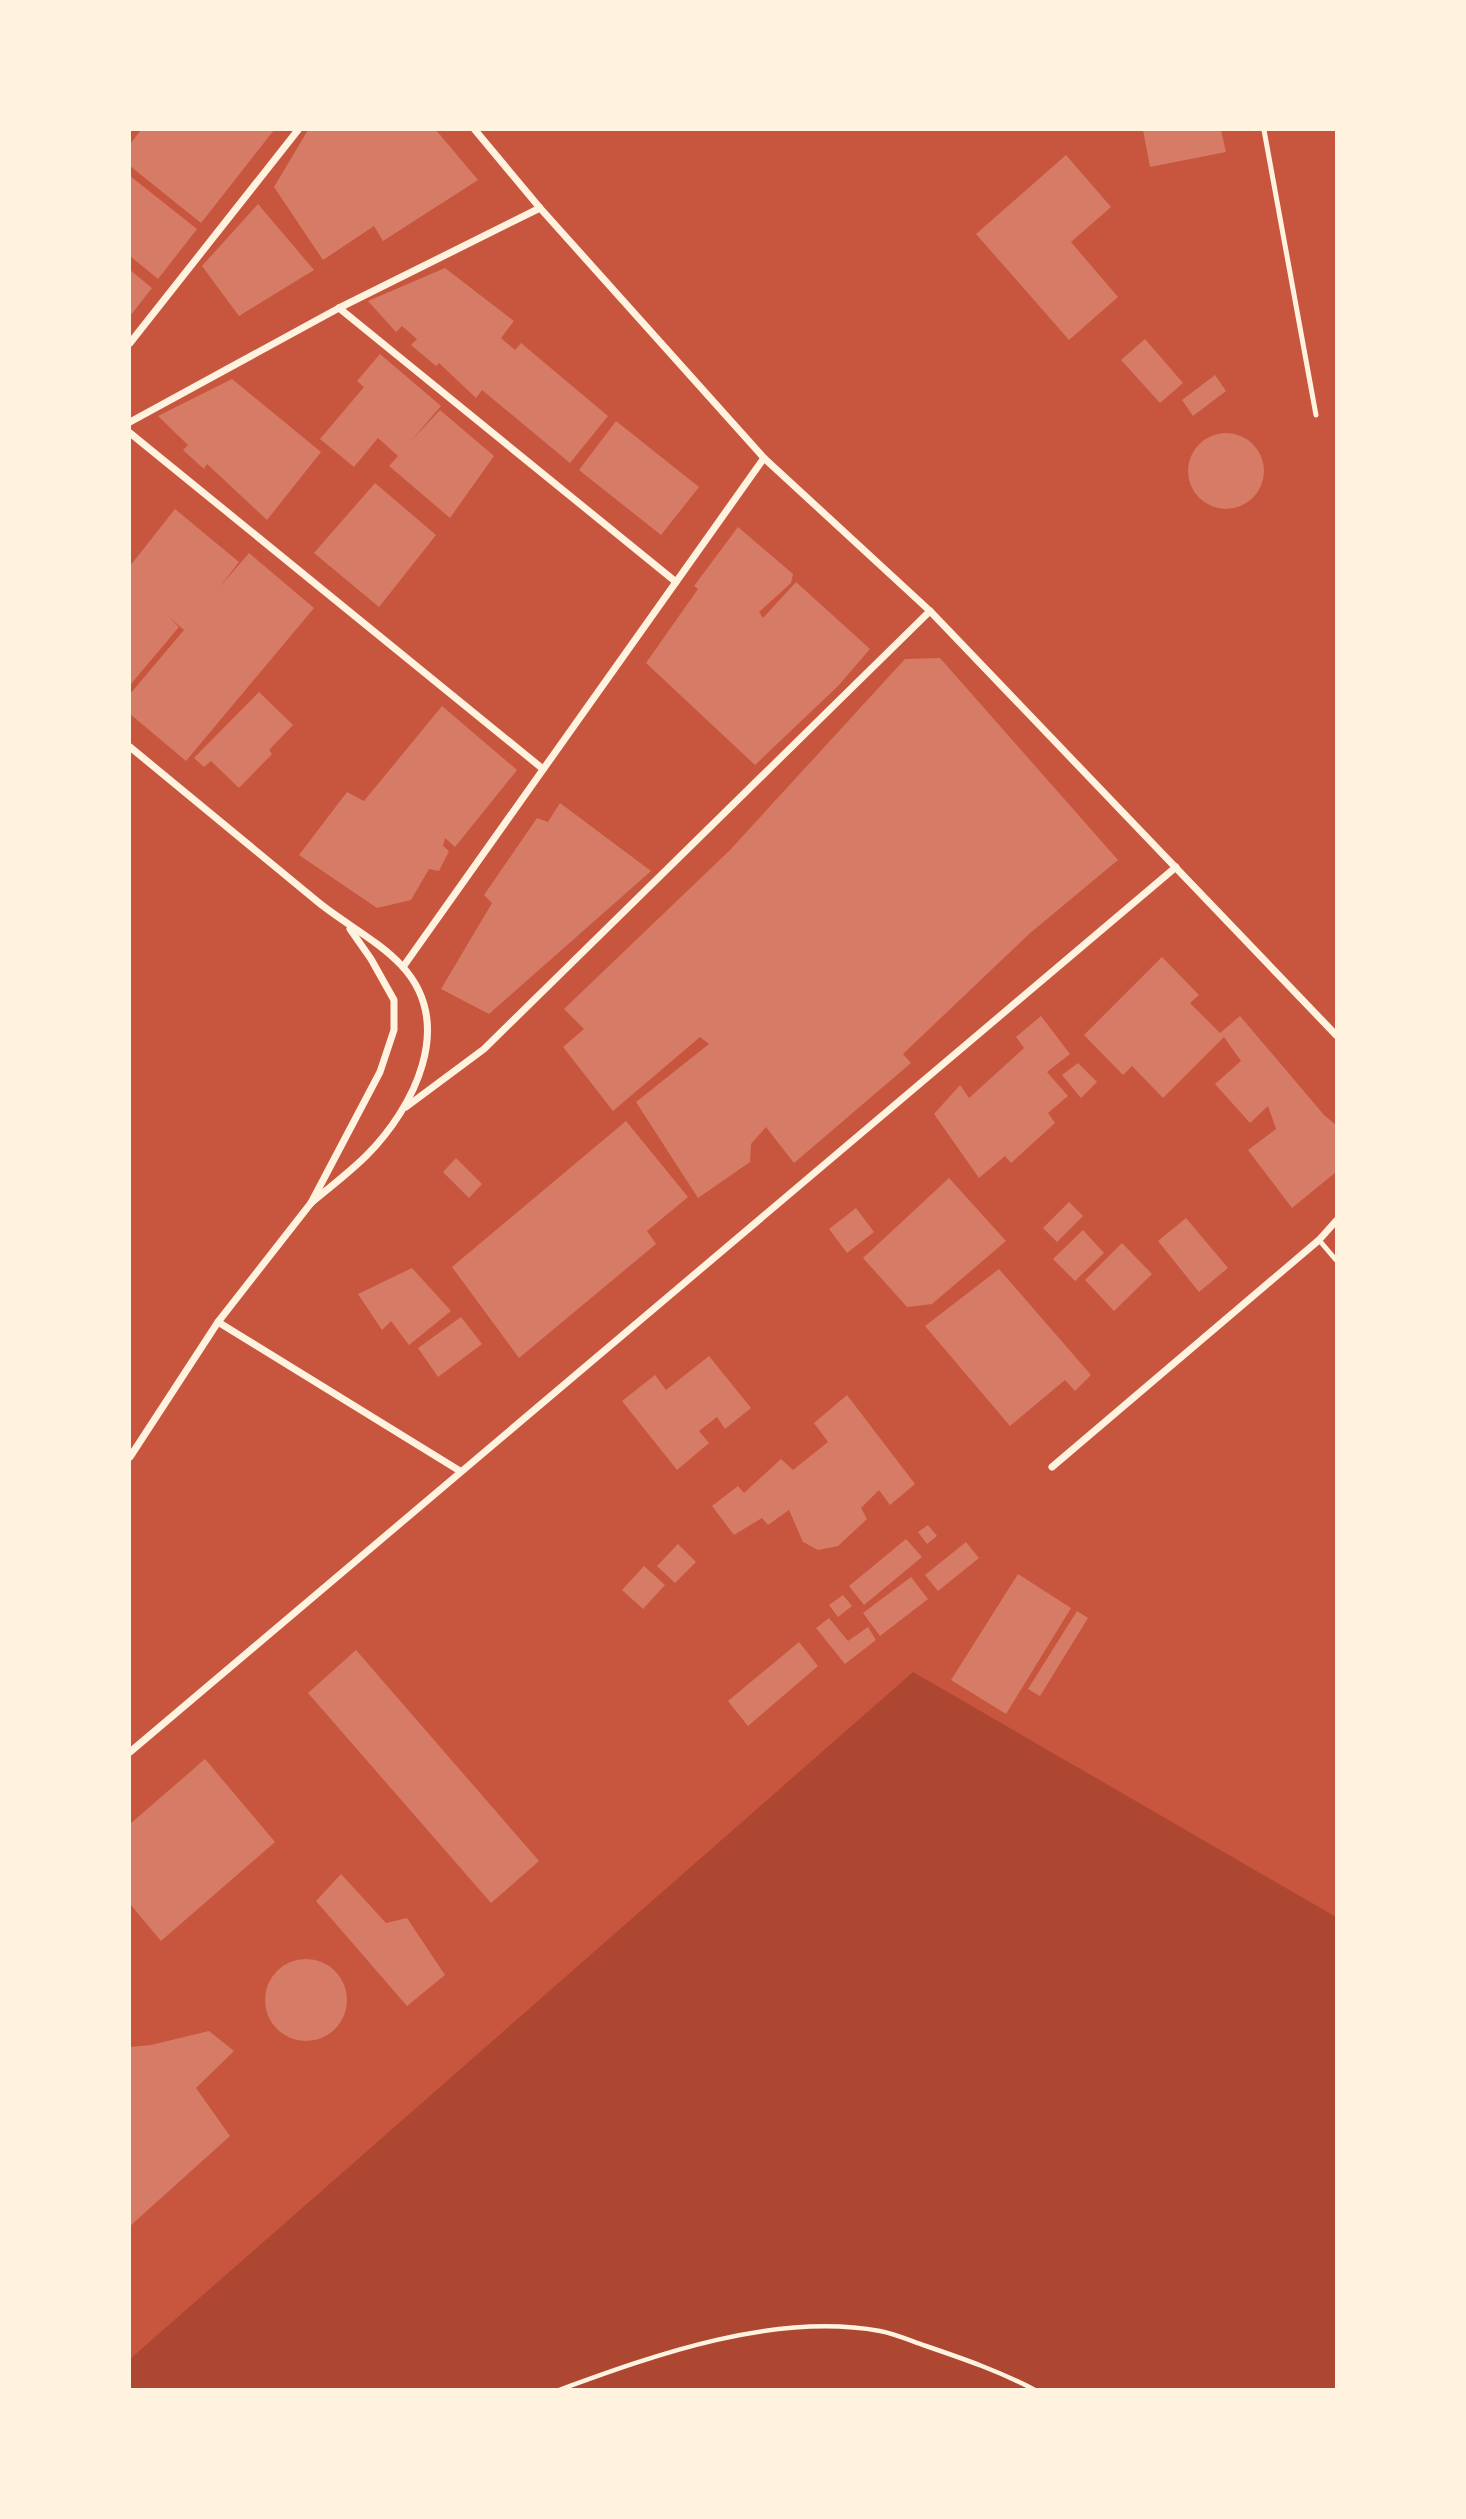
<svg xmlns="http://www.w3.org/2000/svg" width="1466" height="2519" viewBox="0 0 1466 2519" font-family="Inter,sans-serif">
<rect width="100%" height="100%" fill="#c8553d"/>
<path fill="#ae4732" d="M913,1672L1336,1917V2389L130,2390V2359Z"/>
<g fill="#d67c66">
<path d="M141,130H274L201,223L130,166V144Z"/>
<path d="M308,130H436L478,180L383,241L374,226L323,260L274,187Z"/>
<path d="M1143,130H1221L1226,152L1150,167Z"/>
<path d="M1066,155L1111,207L1071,242L1118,297L1069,340L976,234Z"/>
<path d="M130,176L197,229L158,279L130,256Z"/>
<path d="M258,204L314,270L239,316L202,266Z"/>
<path d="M445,268L514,321L501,338L515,350L521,343L608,416L570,463L482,390L476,398L439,363L436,366L411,345L417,339L402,326L396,332L368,301Z"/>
<path d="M130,270L152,288L130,316Z"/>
<path d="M1145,339L1183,383L1160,403L1121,360Z"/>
<path d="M380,354L441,406L409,443L440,410L494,456L450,518L389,466L398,456L378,438L354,467L320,439L364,387L357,381Z"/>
<path d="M1215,375L1226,391L1193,416L1182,400Z"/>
<path d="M232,379L321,452L267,520L207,464L204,469L183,450L188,445L158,416Z"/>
<path d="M616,421L699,487L661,535L579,470Z"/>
<circle cx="1226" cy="471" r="38"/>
<path d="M375,483L436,535L379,607L314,553Z"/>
<path d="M175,509L239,562L219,588L249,553L314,608L186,761L130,714V694L184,630L168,616L179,627L130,685V566Z"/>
<path d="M738,527L793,574L791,583L759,612L763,618L796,582L870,649L838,686L755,765L646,663L698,589L694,586Z"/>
<path d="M940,658L1118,860L1029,934L903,1054L911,1063L794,1163L766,1127L751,1144L750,1162L698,1198L636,1102L709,1044L700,1037L613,1111L563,1047L584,1029L564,1009L730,850L905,659Z"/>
<path d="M259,692L293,725L269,750L272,754L239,788L211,761L204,767L194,758Z"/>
<path d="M442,706L517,770L455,847L445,838L443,846L449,851L439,871L429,869L411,900L377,908L299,855L347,792L364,801Z"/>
<path d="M560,803L651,871L489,1014L441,989L492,903L484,895L537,818L548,822Z"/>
<path d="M1162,957L1199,995L1190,1003L1220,1033L1240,1016L1324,1115L1336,1125V1172L1292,1208L1248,1150L1276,1129L1268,1106L1250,1123L1215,1084L1241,1061L1224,1037L1163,1098L1132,1066L1123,1075L1084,1035Z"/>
<path d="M1041,1016L1070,1054L1047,1072L1068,1096L1048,1113L1055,1123L1011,1163L1005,1156L979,1178L934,1114L960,1085L969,1098L1024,1048L1016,1037Z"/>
<path d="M1078,1063L1097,1082L1081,1098L1062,1075Z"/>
<path d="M626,1121L688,1197L647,1231L656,1244L519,1358L452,1267Z"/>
<path d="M456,1158L482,1184L469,1198L443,1172Z"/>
<path d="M949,1178L1006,1241L932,1304L907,1307L863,1258Z"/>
<path d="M1069,1202L1083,1216L1057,1242L1043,1228Z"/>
<path d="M856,1208L874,1232L847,1253L829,1229Z"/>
<path d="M1186,1218L1228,1268L1199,1292L1158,1241Z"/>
<path d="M1083,1230L1104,1253L1075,1281L1053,1259Z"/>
<path d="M1122,1243L1152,1274L1114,1311L1085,1280Z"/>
<path d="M412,1268L451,1311L409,1345L391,1321L382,1330L358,1294Z"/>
<path d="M999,1269L1091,1375L1075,1391L1065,1380L1010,1426L925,1326Z"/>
<path d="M461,1317L482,1344L438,1377L418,1348Z"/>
<path d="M709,1356L751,1408L725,1429L717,1417L699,1431L709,1443L677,1470L622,1401L655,1375L666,1390Z"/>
<path d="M847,1395L915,1484L890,1505L879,1490L861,1508L867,1519L838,1546L818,1550L803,1542L789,1510L768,1525L762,1518L734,1535L712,1506L738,1486L744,1493L781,1459L793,1470L828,1442L814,1423Z"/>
<path d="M928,1525L937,1536L927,1544L918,1532Z"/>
<path d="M906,1539L922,1557L864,1605L849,1586Z"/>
<path d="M966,1542L979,1558L938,1591L925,1575Z"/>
<path d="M678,1544L696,1562L675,1583L657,1566Z"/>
<path d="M644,1566L665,1585L643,1609L622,1590Z"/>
<path d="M1018,1574L1071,1608L1006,1714L951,1680Z"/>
<path d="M911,1577L928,1599L880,1636L863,1613Z"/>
<path d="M843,1595L852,1606L838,1617L829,1605Z"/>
<path d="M1077,1611L1088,1618L1040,1696L1028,1689Z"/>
<path d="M829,1618L848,1641L868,1627L876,1640L845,1664L816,1628Z"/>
<path d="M799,1642L818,1666L748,1726L728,1701Z"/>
<path d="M356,1650L539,1861L491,1903L308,1693Z"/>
<path d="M205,1759L275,1842L161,1941L130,1904V1824Z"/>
<path d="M341,1874L386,1923L407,1918L445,1975L407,2006L316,1901Z"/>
<circle cx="306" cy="2000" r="41"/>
<path d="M209,2031L234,2051L196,2088L230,2136L130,2226V2047L151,2045Z"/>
</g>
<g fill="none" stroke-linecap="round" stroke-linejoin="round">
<path stroke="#fff3e0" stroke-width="4.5" d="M559,2390C657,2354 775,2312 880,2331C896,2334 911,2341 926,2346C964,2359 999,2371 1035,2390"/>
<g stroke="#fff3e0" stroke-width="5">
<path d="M1264,130L1316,415"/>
<path d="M1319,1240L1336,1260"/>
</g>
<g stroke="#fff3e0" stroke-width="7">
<path d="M475,130L540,208L764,458L930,611L1336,1035"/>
<path d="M339,308L676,582"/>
<path d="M130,343L298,130"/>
<path d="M130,422L339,308L540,208"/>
<path d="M130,433L543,769"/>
<path d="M130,747C192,798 255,850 318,902C345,924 379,941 402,966C456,1025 414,1107 367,1155C350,1172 330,1187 311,1203"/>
<path d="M403,967L764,458"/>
<path d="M406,1107L484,1049L930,611"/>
<path d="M218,1322L460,1471"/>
<path d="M130,1457L218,1322L311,1203L380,1072L394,1030V1000L371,959L350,929"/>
<path d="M1052,1467L1319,1240L1336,1221"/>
<path d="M130,1752L1176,867"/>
</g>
</g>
<rect width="1466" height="2519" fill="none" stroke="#fff3e0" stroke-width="262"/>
</svg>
